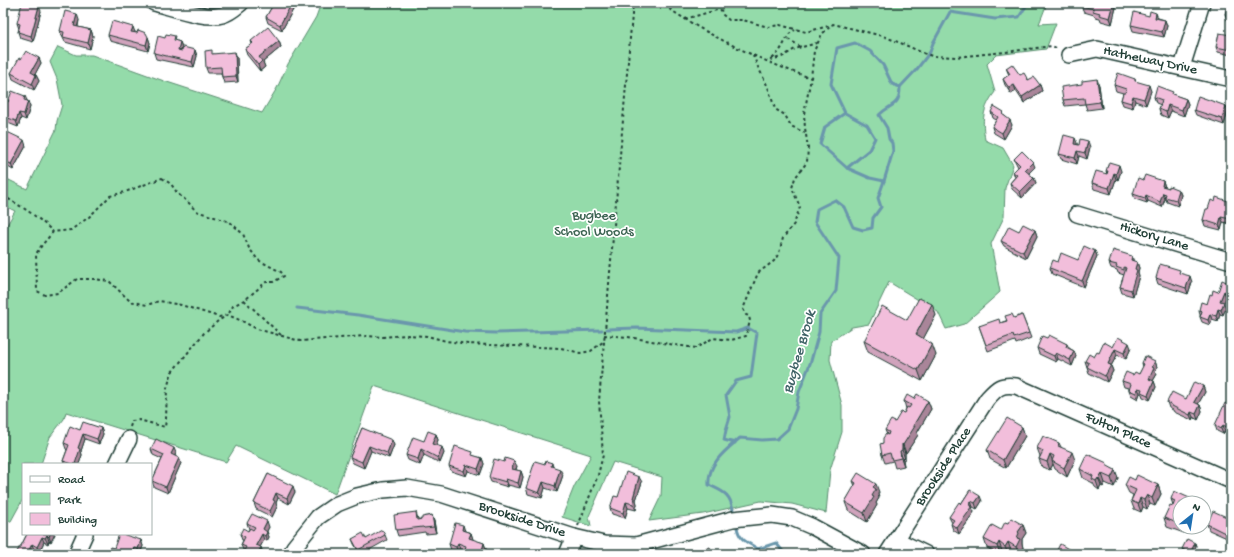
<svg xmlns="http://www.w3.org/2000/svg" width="1234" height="557" viewBox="0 0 1234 557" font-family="'Gochi Hand',sans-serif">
<rect width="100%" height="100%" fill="#fff"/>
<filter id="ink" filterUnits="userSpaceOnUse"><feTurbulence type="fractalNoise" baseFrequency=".025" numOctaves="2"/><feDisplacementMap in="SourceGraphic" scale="8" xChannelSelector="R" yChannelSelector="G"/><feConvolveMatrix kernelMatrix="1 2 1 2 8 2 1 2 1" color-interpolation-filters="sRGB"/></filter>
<g filter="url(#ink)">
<path fill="#94dbaa" stroke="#5a8c6f" d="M321,3H1065L1046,6L1039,24L1056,23L1046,49L996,55L987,64L995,92C982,109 982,120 985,140L1003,148L1013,165L1005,188L1004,217L991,244L1000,292L964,324L946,329L938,312L889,282L869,324L852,327L831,341L830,360L842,405V432L830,470L826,513L792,504L761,501L703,514L649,521L661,496L662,477L613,462L589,516L591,526L562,517L574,487L591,455L374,386L335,494L236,446L226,462L66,412L64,419L50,437L41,464H23V499L11,521L3,522V453L5,430L3,423V232L15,211L3,205V177L27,189L56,130L57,121L62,105L57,79L50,62L58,47L76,55H92L164,81L262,113L277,88L288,64L316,17Z"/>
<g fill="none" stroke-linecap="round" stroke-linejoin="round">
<g stroke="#6b97ac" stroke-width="3">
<path d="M845,113L867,125L875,138L869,150L847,168"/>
<path d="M884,181L893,151L892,143L889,139L887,128L879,115C891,103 900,107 900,87"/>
<path d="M297,308L358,315L465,332L496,333L602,330"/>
<path d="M607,329L637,328L736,332L748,328L757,333L751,377L736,381L726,395L730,417L726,430L724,440L735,443"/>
<path d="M733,510C730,493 723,492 709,485C707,464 726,450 740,438L762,440L777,439L788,429L796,409L799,392L811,361L819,332L820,314L836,291L839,258L815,222L817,209L835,200L844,207L853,227L863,230L872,228L873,218L881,207L878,198L884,181L870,178L847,168L820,144L825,127L845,113L831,84L837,48L855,43L870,51L883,65L892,84L900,87L917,69L930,52L933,43L950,12L995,19L1019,17L1028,3"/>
<path d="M737,527C739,540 747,542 758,549"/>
<path d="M755,554L758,549L776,543L785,554"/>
</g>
<defs>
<g id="minor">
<path d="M154,3C171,7 206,20 222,15C230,13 235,8 241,3"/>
<path d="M1069,55L1097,49L1231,79"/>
<path d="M1182,67L1202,3"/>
<path d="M1077,214L1231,261"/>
<path d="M117,464L129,439"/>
<path d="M897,540L926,554"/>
<path d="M76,554L85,534"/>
<path d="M291,554L294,547L318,517L337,504L357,496L383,490L407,488L441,494L574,537L604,544L636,545L733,519L772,515L792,518L813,527L863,554"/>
<path d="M567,554L574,537"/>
<path d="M887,554L987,399C997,388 1000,384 1016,386L1231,481"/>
</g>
</defs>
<use href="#minor" stroke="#1f3d34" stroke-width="18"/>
<g stroke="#1f3d34" stroke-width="2" stroke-dasharray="3 3" stroke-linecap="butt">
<path d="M659,3C675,12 690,23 707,32C740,50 775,66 811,78"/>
<path d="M685,19L717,10H721L723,15L729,20H743L768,27L780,25L806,32L832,25"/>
<path d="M788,39L801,47"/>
<path d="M753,55L758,67L768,87L775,109L785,115L791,126L805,133"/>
<path d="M772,59C782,50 783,45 789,34L795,30"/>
<path d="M770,60L782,57L795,49L817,43"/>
<path d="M162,178L171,184L178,194L188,202L196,211L230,222L243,234L249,248L258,260L281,272L284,276L273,282H266L246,299L233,306L228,315L219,317L181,305L159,301L147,305L130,301L109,281L94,279H77L58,293L45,295L37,291L36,254L42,245L53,232L71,230L89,217L110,196L125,192Z"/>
<path d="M3,196C21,206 39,217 53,232"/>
<path d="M244,300L283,337"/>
<path d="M604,335L628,337L675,345L696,348L713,338L731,340L746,336L750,321L749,316L746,315L743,309L758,273L774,261L779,253L783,238L794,224L800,207L792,188L795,178L807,162L808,148L805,128L804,114L811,78L814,51L822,34L833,24L883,36L903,44L923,53L932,56L956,57L1005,52L1052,46L1058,49"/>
<path d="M130,427L132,421L139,420L165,427L166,419L167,388L172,372L204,333L218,321L228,315L242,321L257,329L300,341L366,336L383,337L406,335L427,336L446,341L468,344L561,348L580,353L591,351L604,341"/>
<path d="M578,526L598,475L603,455L599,401L633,3"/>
</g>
<use href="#minor" stroke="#fff" stroke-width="15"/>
</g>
<g fill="#d0a3bc" stroke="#1f3d34">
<path d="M274,3H298L297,5L295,4L294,6V8L282,30L268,23L266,17Z"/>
<path d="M1082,3H1117L1112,24L1101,21L1100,18L1095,17L1094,15L1084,12L1081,6Z"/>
<path d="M1231,4V21L1227,20L1225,14Z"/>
<path d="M41,11L33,42L20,38L18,32L19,29L17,23Z"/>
<path d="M1158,18L1165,20L1167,26L1164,37L1133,31L1131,25Z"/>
<path d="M79,20L78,27L91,30L93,36L90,49L65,42L62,36L60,31Z"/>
<path d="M135,32L148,37L150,43L148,51L110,41L108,35Z"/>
<path d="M1231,35V55L1218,52L1216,47Z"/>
<path d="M177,41L180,42L182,47L181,50H195L197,56L194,67L156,59L154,53Z"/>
<path d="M251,41H279L281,47L263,62L265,67L260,71L247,55L245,49L252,44Z"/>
<path d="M213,54L237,58L238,82L224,83L222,77L221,73H208L206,68Z"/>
<path d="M39,58L41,63L35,74L36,75L39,81L34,90L13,79L11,73L21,59Z"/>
<path d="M1006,68L1040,85L1042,91L1024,103L1016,91L1011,94L1005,85L1003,79L1009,75Z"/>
<path d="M1135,79L1136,82L1151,91L1146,105L1135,101L1133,108L1123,105L1121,100L1123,93L1116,91L1114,85Z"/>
<path d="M1099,85L1102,108L1087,110L1085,104L1065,106L1063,100Z"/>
<path d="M1174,95L1186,99L1188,104L1184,116L1171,111L1168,118L1161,115L1159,109L1161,105L1156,103L1154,97Z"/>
<path d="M25,96L30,107L26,120L21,118L18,127L3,121V103L8,102Z"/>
<path d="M1226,106L1228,111L1224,125L1196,115L1194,110Z"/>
<path d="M991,112L1005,116L1012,125L1004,139L994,133L992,127L996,120L993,118Z"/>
<path d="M3,130L26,146L13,170L3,164Z"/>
<path d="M1077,143V145L1090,147L1087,159L1079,156L1077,164L1061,159L1059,154Z"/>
<path d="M1014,159L1035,167L1029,173L1034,178L1036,183L1022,198L1012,189L1010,183L1015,177L1013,172L1018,167Z"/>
<path d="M1106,171H1121L1118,180L1116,179L1111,194L1094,189L1092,183L1107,174Z"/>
<path d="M1143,180L1163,181L1165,187L1179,190L1181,195L1178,206L1167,202L1166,199H1165L1162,207L1148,201L1147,203L1135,199L1133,194Z"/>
<path d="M1215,202H1231V224L1223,222L1221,230L1205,226L1203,220L1208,209Z"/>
<path d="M1035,230L1037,236L1026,258L1004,246L1001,241L1019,231Z"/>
<path d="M1095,251L1097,256L1084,287L1052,274L1050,268L1058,262L1078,260Z"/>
<path d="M1134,262H1137L1139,268L1138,272L1139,276L1133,296L1122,293L1120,287L1124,275L1118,273L1117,270L1111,268L1109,263Z"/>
<path d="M1181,274L1192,282L1188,294L1158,284L1156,278Z"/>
<path d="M1231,284L1230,299L1226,297L1224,303L1226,308L1223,315L1220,314L1218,321L1212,319L1210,325L1202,322L1200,317V314L1199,310L1207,304L1212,295Z"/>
<path d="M936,315L923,339L936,355L922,381L868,352L864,341L907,320Z"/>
<path d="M1022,315L1031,338L1016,344L1015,341L988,351L979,326L1000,323Z"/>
<path d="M1047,338L1067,344L1069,348L1074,351L1076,356L1072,366L1058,359L1056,362L1039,354L1037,348Z"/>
<path d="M1113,347L1131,348L1126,359L1117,355L1111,366L1113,371L1107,382L1089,373L1085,361L1094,357L1099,353Z"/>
<path d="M1155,361L1157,367L1155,371L1157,374L1153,381H1154L1156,387L1150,400L1143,397L1142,394L1140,393L1138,399L1131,395L1129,390V388L1124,387L1122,381L1133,375L1139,374L1143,367L1142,363Z"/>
<path d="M1203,386L1205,392L1198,404L1200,405L1202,411L1198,420L1193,417L1192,420L1174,412L1173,410L1169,408L1167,402L1186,399Z"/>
<path d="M914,399L928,401L931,409L917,433L918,435L906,453H905V459L903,460L904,466L895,468L893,461L885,463L882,455L883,443L887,435L885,430L895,422L904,413L906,409L904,401Z"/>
<path d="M1231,406V433L1225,431L1223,434L1217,431L1215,425Z"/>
<path d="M1022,427L1025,436L1006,468L990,459L987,450Z"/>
<path d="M101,428L103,434L99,444L85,439L81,451L82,455L79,464H65L63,461L67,450L66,449L64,443L80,430Z"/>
<path d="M362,428L394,445L389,458L371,451L364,468L353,463L350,457Z"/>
<path d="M436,434L438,440L436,445L444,453L440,463L424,455L420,465L408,460L406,455L424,441Z"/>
<path d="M1059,443L1061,447L1075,460L1067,477L1055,469L1053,464L1050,470L1042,467L1039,459L1040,456L1037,448Z"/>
<path d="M151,449L176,453L175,456L181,463L168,493L154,487L152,481L162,459L153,455Z"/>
<path d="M474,456L482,458L484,464L480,475L468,471L466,476L451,471L449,466Z"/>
<path d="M552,463L553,467L563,475L557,492L545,488L542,498L528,494L526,488L545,464Z"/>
<path d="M517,466L516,470L521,471L523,477L520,488L508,485V487L491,482L489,477Z"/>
<path d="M1108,467L1115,470L1118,478L1114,487L1105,483L1103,487L1101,486L1099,490L1095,487L1093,483L1083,478L1080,469Z"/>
<path d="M268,474L295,492L289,504L278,498L276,503L277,507L272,517L256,509L254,503Z"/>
<path d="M1135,480L1158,485L1161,494L1155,506L1150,504L1147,509L1143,507L1141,512L1134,509L1131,501L1133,495L1129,493L1125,485Z"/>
<path d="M853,481L879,492L878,494L879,498L876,503L877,505L867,522L848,510L845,502L855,486Z"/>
<path d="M642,482L636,500L637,504L636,510L628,508L625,518L612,514L610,508L618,497Z"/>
<path d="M970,490L982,501L977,509L973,507L972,508L974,512L972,515V516L959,534L953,530L951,524L952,523L949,517L961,504Z"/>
<path d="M1171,499L1180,503V527H1187L1184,533L1167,527L1164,518L1173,505Z"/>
<path d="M416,512L418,519L434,521L436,533L426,534L425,532L398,536L396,530Z"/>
<path d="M1231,519V537H1230L1229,539L1209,530L1207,524Z"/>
<path d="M247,523L269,527L267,531L269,537L267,541L264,540L260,547L263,553V554H245V551L243,550L241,545L243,540H242L240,534L248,531L249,529Z"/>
<path d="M1008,523L1023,525L1026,533L1022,539V543L1023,548L1020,554H1017L1011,551L1009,554H1006L1002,551L1000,554H999L987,548L984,539L1001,530Z"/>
<path d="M465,531L471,533L473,540L484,543L486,549L485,554H466L465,551L460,549L458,553L451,550L449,544Z"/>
<path d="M27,534H55L51,542L49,541L48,544L44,542L39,552L34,550L21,546Z"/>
<path d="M385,535L387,540L362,554H360L354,544L352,539H366Z"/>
<path d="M141,540L143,546L140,554H137L114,548Z"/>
<path d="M1195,543L1196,546L1192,554H1187L1184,552L1182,549Z"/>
</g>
<g fill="#a98599" stroke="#1f3d34">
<path d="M291,3H294L295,4L294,6V8L282,30L280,25Z"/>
<path d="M1114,3H1117L1112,24L1110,18Z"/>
<path d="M39,6L41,11L33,42L31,36Z"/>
<path d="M1156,13L1158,18H1155Z"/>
<path d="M77,14L79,20L76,32L74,26Z"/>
<path d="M1165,20L1167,26L1164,37L1162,32Z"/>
<path d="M133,27L135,32L133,37L131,32Z"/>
<path d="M91,30L93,36L90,49L88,43Z"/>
<path d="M148,37L150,43L148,51L146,45Z"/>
<path d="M279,41L281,47L263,62L265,67L260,71L258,65L259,57Z"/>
<path d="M180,42L182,47L180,55L178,50Z"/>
<path d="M195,50L197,56L194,67L192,62Z"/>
<path d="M235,52L237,58L238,82L236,76Z"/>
<path d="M39,58L41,63L33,78L31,72Z"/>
<path d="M36,75L39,81L34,90L32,84Z"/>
<path d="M1097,79L1099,85L1102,108L1100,102Z"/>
<path d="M1014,85L1016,91L1011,94L1009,88Z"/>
<path d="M1040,85L1042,91L1024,103L1022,97Z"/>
<path d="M1149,85L1151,91L1146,105L1144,99Z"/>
<path d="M1133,96L1135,101L1133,108L1131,103Z"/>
<path d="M1186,99L1188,104L1184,116L1182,110Z"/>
<path d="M28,101L30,107L26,120L24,114Z"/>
<path d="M1168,105L1171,111L1168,118L1166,112Z"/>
<path d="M1226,106L1228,111L1224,125L1222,119Z"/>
<path d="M19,113L21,118L18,127L16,121Z"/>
<path d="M1010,120L1012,125L1004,139L1002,133Z"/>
<path d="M1075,138L1077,143L1076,150L1074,144Z"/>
<path d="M24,140L26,146L13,170L11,164Z"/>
<path d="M1088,141L1090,147L1087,159L1085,153Z"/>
<path d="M1077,151L1079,156L1077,164L1075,158Z"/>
<path d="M1033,162L1035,167L1027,175L1025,170Z"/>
<path d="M1119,165L1121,171L1118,180L1116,174Z"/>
<path d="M1114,173L1116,179L1111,194L1109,188Z"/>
<path d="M1034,178L1036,183L1022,198L1020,192Z"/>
<path d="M1163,181L1165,187L1162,186Z"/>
<path d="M1179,190L1181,195L1178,206L1176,200Z"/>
<path d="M1163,193L1165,199L1162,207L1160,202Z"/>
<path d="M1146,195L1148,201L1147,203L1145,198Z"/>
<path d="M1221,217L1223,222L1221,230L1219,225Z"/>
<path d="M1035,230L1037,236L1026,258L1023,252Z"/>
<path d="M1095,251L1097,256L1084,287L1082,281Z"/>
<path d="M1132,256L1134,262L1131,260Z"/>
<path d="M1137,262L1139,268L1138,272L1139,276L1133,296L1131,290L1135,269Z"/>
<path d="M1190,276L1192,282L1188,294L1186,288Z"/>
<path d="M1231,285V296L1230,299L1228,293Z"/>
<path d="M1224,291L1226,297L1224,303L1226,308L1223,315L1221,310L1220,301Z"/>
<path d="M932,304L936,315L920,345L916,334Z"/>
<path d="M1218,309L1220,314L1218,321L1216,316Z"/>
<path d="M1210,314L1212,319L1210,325L1208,320Z"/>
<path d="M1129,343L1131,348L1126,359L1124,353Z"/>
<path d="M932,344L936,355L922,381L918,370Z"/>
<path d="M1115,349L1117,355L1111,366L1113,371L1107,382L1105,376L1108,364Z"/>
<path d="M1074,351L1076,356L1072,366L1070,360Z"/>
<path d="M1056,353L1058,359L1056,362L1054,356Z"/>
<path d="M1155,361L1157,367L1155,371L1157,374L1151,384L1149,379L1152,367Z"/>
<path d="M1154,381L1156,387L1150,400L1148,395Z"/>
<path d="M1203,386L1205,392L1196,408L1194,402Z"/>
<path d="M1138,388L1140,393L1138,399L1136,393Z"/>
<path d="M928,401L931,409L917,433L918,435L906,453L903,445L913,426Z"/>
<path d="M1200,405L1202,411L1198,420L1196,414Z"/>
<path d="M1191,412L1193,417L1192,420L1190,415Z"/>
<path d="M1223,425L1225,431L1223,434L1221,429Z"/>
<path d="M1022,427L1025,436L1006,468L1003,460Z"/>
<path d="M101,428L103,434L99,444L97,439Z"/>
<path d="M83,434L85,439L81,451L82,455L79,464H75L78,448Z"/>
<path d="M436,434L438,440L434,450L432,444Z"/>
<path d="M392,440L394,445L389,458L387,453Z"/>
<path d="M902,444L905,453V459L902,450Z"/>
<path d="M369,446L371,451L364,468L362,462Z"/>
<path d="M442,447L444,453L440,463L438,458Z"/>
<path d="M174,448L176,453L173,460L171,454Z"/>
<path d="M421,449L424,455L420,465L418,459Z"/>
<path d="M900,451L903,460L904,466L901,458Z"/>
<path d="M1072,452L1075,460L1067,477L1064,468Z"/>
<path d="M1050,454L1053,462L1052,461L1053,464L1050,470L1047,462Z"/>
<path d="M179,458L181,463L168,493L166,487Z"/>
<path d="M482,458L484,464L480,475L478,469Z"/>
<path d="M514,461L517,466L514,474L512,469Z"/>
<path d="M466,465L468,471L466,476L464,471Z"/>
<path d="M560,469L563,475L557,492L555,486Z"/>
<path d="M1115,470L1118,478L1114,487L1111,478Z"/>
<path d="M521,471L523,477L520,488L518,483Z"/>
<path d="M1102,474L1105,483L1103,487L1099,479Z"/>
<path d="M639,477L642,482L636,500L637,504L636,510L633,504V498Z"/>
<path d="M1098,478L1101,486L1099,490L1096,481Z"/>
<path d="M506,479L508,485V487L506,482Z"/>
<path d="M543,482L545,488L542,498L539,493Z"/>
<path d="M876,484L879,492L878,494L879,498L876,503L877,505L867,522L864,513L872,496L873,487Z"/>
<path d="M1158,485L1161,494L1155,506L1152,498Z"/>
<path d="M293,486L295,492L289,504L287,498Z"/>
<path d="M276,493L278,498L276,503L277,507L272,517L270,511L273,500Z"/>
<path d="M1147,495L1150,504L1147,509L1144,500Z"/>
<path d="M980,496L982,501L977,509L975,503Z"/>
<path d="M1140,498L1143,507L1141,512L1138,504Z"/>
<path d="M971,501L973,507L972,508L974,512L972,515V516L959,534L957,528Z"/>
<path d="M626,502L628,508L625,518L623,513Z"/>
<path d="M432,515L434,521L436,533L434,527Z"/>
<path d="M267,521L269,527L265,535L263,529Z"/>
<path d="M463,525L465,531L462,530Z"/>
<path d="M1023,525L1026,533L1022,539V543L1023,548L1020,554H1019L1016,547L1018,532Z"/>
<path d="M1182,527H1187L1184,533Z"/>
<path d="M1228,531L1230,537L1229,539L1227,534Z"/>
<path d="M267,532L269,537L267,541L265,536Z"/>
<path d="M471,533L473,539L471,544L469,538Z"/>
<path d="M50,534H55L51,542L49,537Z"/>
<path d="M262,534L264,540L258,551L256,545Z"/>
<path d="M47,535L49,541L48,544L45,538Z"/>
<path d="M42,537L44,542L39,552L37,547Z"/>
<path d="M141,540L143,546L140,554H139L138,549Z"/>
<path d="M999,542L1002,551L1000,554L997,546Z"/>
<path d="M1008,542L1011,551L1009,554H1008L1005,547Z"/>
<path d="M458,543L460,549L458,553L456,547Z"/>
<path d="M484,543L486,549L485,554H481Z"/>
<path d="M1195,543L1196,546L1192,554H1190V553Z"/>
<path d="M32,544L34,550L32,554H29V550Z"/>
<path d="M261,547L263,553V554H258Z"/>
<path d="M134,548L136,554H132Z"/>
<path d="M1070,550L1072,554H1068Z"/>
</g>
<g fill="#f2bedb" stroke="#1f3d34">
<path d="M22,3H30L39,6L31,36L18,32L20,24L17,23Z"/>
<path d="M274,3H292L280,25L266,17Z"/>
<path d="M1082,3H1114L1110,18L1099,15L1100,13L1093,11L1094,9L1081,6Z"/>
<path d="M1228,3L1231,4V16L1225,14Z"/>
<path d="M65,11L77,14L74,26L91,30L88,43L63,37L64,32L60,31Z"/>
<path d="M1150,11L1156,13L1155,18L1165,20L1162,32L1131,25L1134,12L1149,16Z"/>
<path d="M112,21L133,27L131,32L137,33L138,30L146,33L148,37L146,45L108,35Z"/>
<path d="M268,27L279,41L259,57L262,61L258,65L245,49L253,43L251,41Z"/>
<path d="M1219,33L1231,35V50L1216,47Z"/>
<path d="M166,34L175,36L174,40L180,42L178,50L182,51L183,47L195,50L192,62L154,53L158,36L165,38Z"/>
<path d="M212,50V54L235,52L236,76L222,77L221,67L206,68L205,51Z"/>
<path d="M26,51L39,58L31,72L36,75L32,84L11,73L19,58L21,59Z"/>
<path d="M1012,64L1020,75L1024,73L1028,80L1034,77L1040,85L1022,97L1014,85L1009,88L1003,79L1010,74L1006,68Z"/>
<path d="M1118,73L1135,79V81L1149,85L1144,99L1133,96L1131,103L1121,100L1123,93H1125L1126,89L1114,85Z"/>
<path d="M1097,79L1100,102L1085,104L1084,98L1063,100L1061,87L1082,84V81Z"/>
<path d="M1157,86L1173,92L1172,94L1186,99L1182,110L1168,105L1166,112L1159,109L1162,100L1154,97Z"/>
<path d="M12,91L25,96L24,100L28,101L24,114L19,113L16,121L3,116V103L4,100L8,102Z"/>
<path d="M1198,96L1226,106L1222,119L1194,110Z"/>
<path d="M994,106L1004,112L1002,114L1010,120L1002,133L992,127L998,117L991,112Z"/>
<path d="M3,130L24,140L11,164L3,160V152L5,148L3,146Z"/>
<path d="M1064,135L1075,138L1074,144L1079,145L1080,139L1088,141L1085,153L1077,151L1075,158L1059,154Z"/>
<path d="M1022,151L1033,162L1025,170L1034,178L1020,192L1010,183L1017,175L1013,172L1020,165L1014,159Z"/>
<path d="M1109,162L1119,165L1116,174L1114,173L1109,188L1092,183L1096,171L1107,174L1108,171H1106Z"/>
<path d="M1145,175L1163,181L1162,186L1169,188V186L1179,190L1176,200L1165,197L1166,194L1163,193L1160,202L1146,195L1145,198L1133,194L1138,178L1143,180Z"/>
<path d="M1216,197L1231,202V219L1221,217L1219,225L1203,220L1206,209H1208L1211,200L1215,202Z"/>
<path d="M1023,224L1035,230L1023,252L1001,241L1009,226L1019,231Z"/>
<path d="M1084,246L1095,251L1082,281L1050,268L1053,260L1058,262L1061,253L1078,260Z"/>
<path d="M1113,250L1132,256L1131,260L1137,262L1135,269L1137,270L1131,290L1120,287L1126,268L1124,267V270L1116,267L1117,265L1109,263Z"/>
<path d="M1160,264L1180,270L1179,273L1190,276L1186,288L1156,278Z"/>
<path d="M1222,280L1231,284V285L1228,293L1224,291L1220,301L1224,302L1221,310L1218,309L1216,316L1210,314L1208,320L1200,317L1202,311L1199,310L1201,302L1207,304L1210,294L1212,295L1213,290L1218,292Z"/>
<path d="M919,298L932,304L916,334L932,344L918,370L864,341L882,306L907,320Z"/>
<path d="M1012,314L1014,318L1022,315L1029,333L1014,338L1013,335L986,345L979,326L999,319L1000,323L1007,321L1005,316Z"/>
<path d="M1049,335L1067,344L1066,347L1074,351L1070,360L1056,353L1054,356L1037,348L1042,336L1047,338Z"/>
<path d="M1118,337L1129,343L1124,353L1115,349L1108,364L1111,365L1105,376L1087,367L1089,363L1085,361L1089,354L1094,357L1097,352L1099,353L1104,342L1113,347Z"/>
<path d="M1145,356L1155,361L1152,367L1154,368L1149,379L1154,381L1148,395L1141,392L1142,389L1138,388L1136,393L1129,390L1131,384L1122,381L1126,372L1133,375L1135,372L1139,374L1144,364L1142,363Z"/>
<path d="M1194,382L1203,386L1194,402L1200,405L1196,414L1191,412L1190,415L1172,406V405L1167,402L1172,392L1186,399Z"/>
<path d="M917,394L928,401L913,426H915L903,445L902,444V450L900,451L901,458L892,460L890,453L882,455L880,444L883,443V438L886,434L888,435L889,432L885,430L891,420L895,422L901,412L904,413L907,407L909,408L911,405L904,401L907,395L914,399Z"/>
<path d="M1225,403L1231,406V409L1229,413L1231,414V429L1223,425L1221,429L1215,425Z"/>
<path d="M1007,418L1022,427L1003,460L987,450Z"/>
<path d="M83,422L101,428L97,439L83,434L78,448L80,449L75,464H73L63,461L69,445L64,443L70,426L80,430Z"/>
<path d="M362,428L392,440L387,453L369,446L362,462L350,457Z"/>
<path d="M428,431L436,434L432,444L442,447L438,458L421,449L418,459L406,455L413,437L424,441Z"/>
<path d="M1043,436L1059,443L1058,446L1072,452L1064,468L1052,461L1054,456L1050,454L1047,462L1039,459L1043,451L1037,448Z"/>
<path d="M156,439L174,448L171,454L179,458L166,487L152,481L164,455L151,449Z"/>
<path d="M455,446L473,452L472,455L482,458L478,469L466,465L464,471L449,466Z"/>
<path d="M1087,454L1107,463L1106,465L1115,470L1111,478L1102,474L1099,479L1098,478L1096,481L1092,479L1093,476L1080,469Z"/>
<path d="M505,458L514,461L512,469L521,471L518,483L506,479V482L489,477L494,459L504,462Z"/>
<path d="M535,461L545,464L546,461L552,463L551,466L560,469L555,486L543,482L539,493L526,488Z"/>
<path d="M626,472L639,477L633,498H635L633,504L626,502L623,513L610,508L614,496L618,497Z"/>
<path d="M858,473L876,484L873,487L876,489L872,496L874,497L864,513L845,502L856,483L853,481Z"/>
<path d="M268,474L293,486L287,498L276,493L273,500L275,501L270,511L254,503Z"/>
<path d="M1137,475L1158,485L1152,498L1147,495L1144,500L1140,498L1138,504L1131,501L1136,490L1125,485L1129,477L1135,480Z"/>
<path d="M970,490L980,496L975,503L971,501L969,505L972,506L969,510H970L957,528L951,524L954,520L949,517L959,502L961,504Z"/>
<path d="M1174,491L1196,501L1195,503H1180V524L1164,518L1170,505L1173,506L1175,501L1171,499Z"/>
<path d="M1213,511L1231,519V532L1228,531L1227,534L1207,524Z"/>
<path d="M416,512L417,520L422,519V517L432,515L434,527L424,528L423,527L396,530L394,515Z"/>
<path d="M252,514L267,521L263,529L267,532L265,536L262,534L256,545L261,547L258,554H249L244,551L246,547L241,545L245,537L240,534L243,528L248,531L250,528L253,530L255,527L247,523Z"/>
<path d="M1011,518L1023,525L1018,532L1019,533L1017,538L1020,539L1016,547L1008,542L1005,547L999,542L997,546L984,539L992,525L1001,530L1005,522L1008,523Z"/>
<path d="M455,523L463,525L462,530L471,533L469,538L484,543L481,554L465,549L466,546L458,543L456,547L449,544Z"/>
<path d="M382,530L385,535L358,550L352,539L363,533L366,539Z"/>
<path d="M27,534H50L49,537L47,535L45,538L42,537L37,547L32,544L29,550L30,551L29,554H16L20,546H21Z"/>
<path d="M119,534H122L141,540L138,549L134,548L132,554H108L110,547L114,548Z"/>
<path d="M1187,539L1195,543L1190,553L1182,549Z"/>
<path d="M1060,544L1070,550L1068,554H1055Z"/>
<path d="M710,547L712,554H690L689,553Z"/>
<path d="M1048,551L1054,554H1046Z"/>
<path d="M1040,552L1044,554H1038Z"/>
</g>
</g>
<g text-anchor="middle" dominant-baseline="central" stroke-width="3.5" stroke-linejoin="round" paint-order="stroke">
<g font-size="14" fill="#1f3d34" stroke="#fff">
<text transform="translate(1150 61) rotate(12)">Hatheway Drive</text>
<text transform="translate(1154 237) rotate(17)">Hickory Lane</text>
<text transform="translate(1118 431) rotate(24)">Fulton Place</text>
<text transform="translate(944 467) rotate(-57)">Brookside Place</text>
<text transform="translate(522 520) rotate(18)">Brookside Drive</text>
</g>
<g font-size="14" fill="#3c6452" stroke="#fff">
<text x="594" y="216">Bugbee<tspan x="594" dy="16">School Woods</tspan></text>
</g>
<g font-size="15" font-style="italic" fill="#3f6266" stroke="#fff">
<text transform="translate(800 352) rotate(-74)">Bugbee Brook</text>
</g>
</g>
<rect width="1234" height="557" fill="none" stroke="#fff" stroke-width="16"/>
<rect x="8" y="8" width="1218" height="541" fill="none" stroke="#1f3d34" stroke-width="1.5" filter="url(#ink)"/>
<rect x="22" y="463" width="130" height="72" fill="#ffffff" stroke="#a5b1ae"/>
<rect x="30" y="476" width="20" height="6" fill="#ffffff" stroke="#a5b1ae"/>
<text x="58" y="483" font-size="12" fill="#1f3d34">Road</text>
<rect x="30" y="493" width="20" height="12" fill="#94dbaa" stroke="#a5b1ae"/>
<text x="58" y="503" font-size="12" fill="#1f3d34">Park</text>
<rect x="30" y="513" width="20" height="12" fill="#f2bedb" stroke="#a5b1ae"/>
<text x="58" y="523" font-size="12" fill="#1f3d34">Building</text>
<g transform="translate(1192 515) rotate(30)"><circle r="19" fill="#ffffff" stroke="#a5b1ae"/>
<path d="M0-3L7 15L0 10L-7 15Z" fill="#1f6fb2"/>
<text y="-6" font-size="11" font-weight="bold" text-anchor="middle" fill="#1f3d34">N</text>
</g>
</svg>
